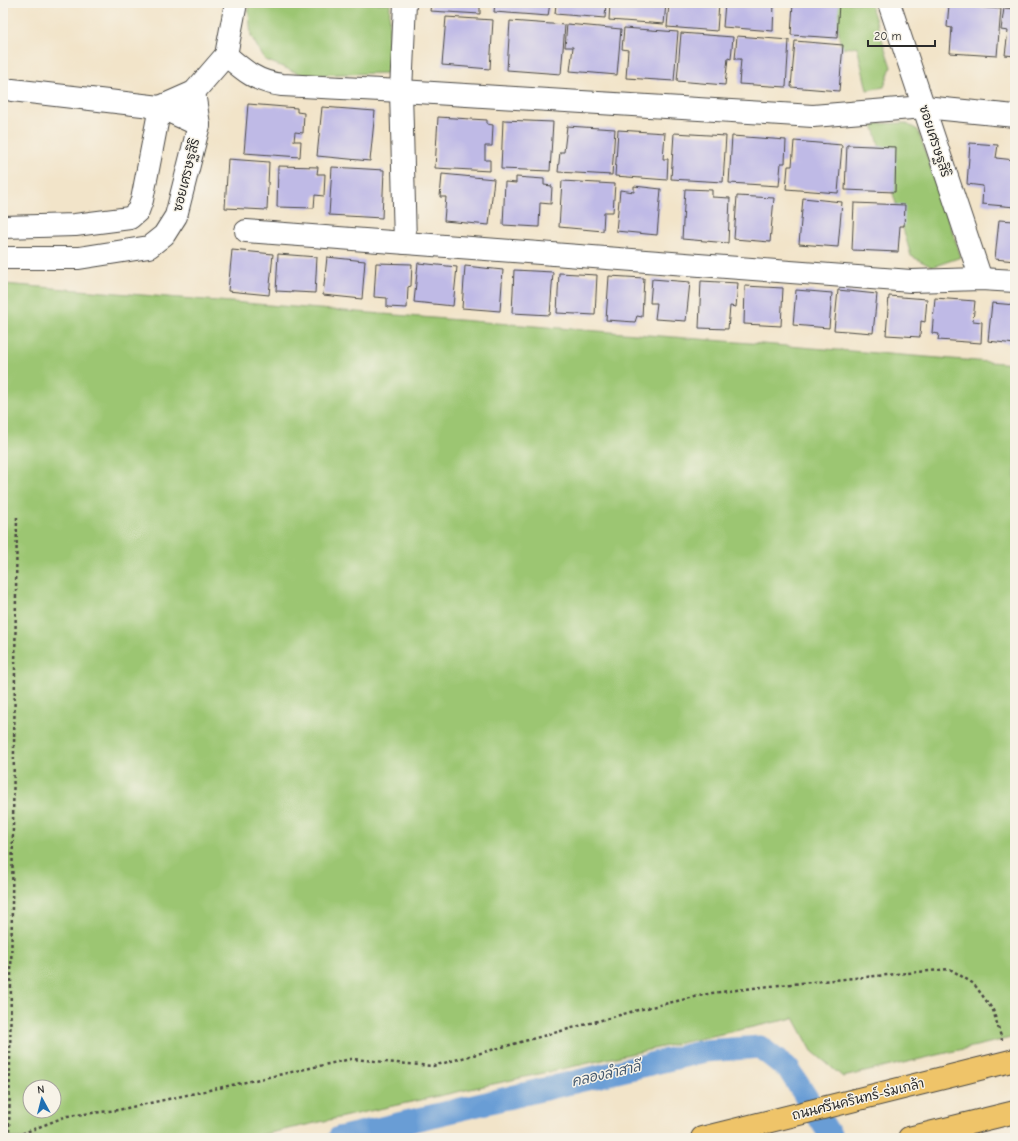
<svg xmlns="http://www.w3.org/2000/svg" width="1018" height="1141" viewBox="0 0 1018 1141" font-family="'Comic Neue','Playpen Sans Thai',sans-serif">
<rect width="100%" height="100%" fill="#f7f3e8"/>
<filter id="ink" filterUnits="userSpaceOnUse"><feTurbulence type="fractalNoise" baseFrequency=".025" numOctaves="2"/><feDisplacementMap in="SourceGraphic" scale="8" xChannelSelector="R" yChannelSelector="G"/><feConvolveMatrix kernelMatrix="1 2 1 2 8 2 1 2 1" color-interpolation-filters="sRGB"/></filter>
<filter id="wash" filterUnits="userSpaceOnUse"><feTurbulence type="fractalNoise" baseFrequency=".012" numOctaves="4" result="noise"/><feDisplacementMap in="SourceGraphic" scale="16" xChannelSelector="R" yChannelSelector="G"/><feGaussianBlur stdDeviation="0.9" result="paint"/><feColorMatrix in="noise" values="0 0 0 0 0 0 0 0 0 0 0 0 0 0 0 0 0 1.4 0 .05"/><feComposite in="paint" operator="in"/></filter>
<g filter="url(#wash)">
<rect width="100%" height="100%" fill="#f2e4c9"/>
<g fill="#9cc672" stroke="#64784e" fill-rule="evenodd">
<path d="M248,3H390L388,73L303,75L265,60L251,36Z"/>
<path d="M835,3H870L891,67L884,87L867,90L857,46L841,49Z"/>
<path d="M905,123L918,130L961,257L932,267L911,256L873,124Z"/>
<path d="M3,284L1015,364V1037L843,1077L812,1051L794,1018L247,1138H3ZM30,1087H54V1111H30Z"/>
</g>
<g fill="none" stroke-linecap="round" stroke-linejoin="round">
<path stroke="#699dd5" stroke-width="23" d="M339,1138L705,1051L760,1047L789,1070L832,1138"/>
</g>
<g id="blocks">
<g fill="#bfbae6">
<path d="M431,3H480V14L430,11Z"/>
<path d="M495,3H550L548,16L494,12Z"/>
<path d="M556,3H606L605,18L555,14Z"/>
<path d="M610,3L666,4L664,24L609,20Z"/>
<path d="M669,3H719L717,31L667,27Z"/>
<path d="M725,3H774L773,31L723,27Z"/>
<path d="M793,3H839L837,38L791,35Z"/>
<path d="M949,5L1001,9L997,56L950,53L952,28L947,27Z"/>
<path d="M1004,8L1015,9V56L1005,55L1008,31L1001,30Z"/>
<path d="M446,17L493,20L490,69L442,65Z"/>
<path d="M510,21L565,25L561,74L507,70Z"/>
<path d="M567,24L621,29L617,75L570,71L573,47H565Z"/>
<path d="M624,28L678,32L674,81L626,78L628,50L622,49Z"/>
<path d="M681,33L733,37L731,59L728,58L725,85L677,81Z"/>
<path d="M737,36L789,40L786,87L739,84L741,59H735Z"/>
<path d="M795,41L843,45L839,91L791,87Z"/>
<path d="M248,104L297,108V112L304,113L303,133L295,132L294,141H301L300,157L244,153Z"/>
<path d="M322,107L375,111L370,161L317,156Z"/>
<path d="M438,117L487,120V124L493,125L492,146H485V160H490V171L435,168Z"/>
<path d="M503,120L553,122L550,171L501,169Z"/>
<path d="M567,126L615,129L612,175L558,172L560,152H564Z"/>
<path d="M618,130L665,133L663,159H668L667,180L615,176Z"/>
<path d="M674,133L726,136L723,182L671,179Z"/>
<path d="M732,136L786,140L785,163H781L779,186L729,183Z"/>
<path d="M794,141L842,145L838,193L786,189L788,166H792Z"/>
<path d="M970,143L998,145L996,158L1015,160V207L982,204L983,186L967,184Z"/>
<path d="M847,145L896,147L895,192L845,190Z"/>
<path d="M228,159L269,162L267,210L225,208Z"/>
<path d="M278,166L318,167L317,174H325L324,196L315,195L314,208L277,207Z"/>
<path d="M332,167L384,170L382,218L329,215Z"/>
<path d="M442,174L494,179L489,225L444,221L446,197H440Z"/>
<path d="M516,177L544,179V185L552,186L551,204L540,203L539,227L503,225L505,182L516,183Z"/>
<path d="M562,181L615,184L613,212H604L603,231L559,227Z"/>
<path d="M634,186L661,189L657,235L616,231L620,190L634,192Z"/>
<path d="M685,189L712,190V197L730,198L728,243L682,239Z"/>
<path d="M737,196L774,198L770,242L734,239Z"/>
<path d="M803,198L842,202L838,247L799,244Z"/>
<path d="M854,203L905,205L904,226H900L898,252L852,250Z"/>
<path d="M999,220L1015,221V261L995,259Z"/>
<path d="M232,250L273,254L269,295L228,291Z"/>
<path d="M278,254L317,257L315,293L276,291Z"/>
<path d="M327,257L365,261L362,299L323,295Z"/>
<path d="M376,263L412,264L411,286L408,287L407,308L387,307V298L374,297Z"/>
<path d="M418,263L457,267L453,306L414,302Z"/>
<path d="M465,266L503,270L500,311L462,308Z"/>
<path d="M514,270L553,272L550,315L512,313Z"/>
<path d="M559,273L597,275L595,315L557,313Z"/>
<path d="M609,276L644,278L642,317L637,316L635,322L606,320Z"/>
<path d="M652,279L690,282L686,321L655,319L657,303H650Z"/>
<path d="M701,281L738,283L736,307L730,306L728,329L699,328Z"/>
<path d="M745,286L783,288L781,326L744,324Z"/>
<path d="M796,290L832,293L829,328L793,325Z"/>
<path d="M838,290L877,294L873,333L834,330Z"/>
<path d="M889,296L927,299L925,322L921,321L920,337L886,335Z"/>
<path d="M935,298L975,301L973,321L982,322L981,343L938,340L939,334L932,333Z"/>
<path d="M992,303L1015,305V344L988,341Z"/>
</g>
</g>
</g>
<g filter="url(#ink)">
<use href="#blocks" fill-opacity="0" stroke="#494743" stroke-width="1"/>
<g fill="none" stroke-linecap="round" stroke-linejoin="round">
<defs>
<g id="minor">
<path d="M405,3L401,91L405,243"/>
<path d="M889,3L981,279"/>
<path d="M226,55C244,71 257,82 282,85L401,91L813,116L924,107L1015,116"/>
<path d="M12,90L160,107L199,125"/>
<path d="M3,227L75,225L130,218L138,211L142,200L160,107L194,92L226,55L236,3"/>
<path d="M246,231L911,281L981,279L1015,281"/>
<path d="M3,258H79L149,247L164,235L176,216L199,125L194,92"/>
</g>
<g id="major">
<path d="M702,1138L1015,1060"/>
<path d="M909,1138L1015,1112"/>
</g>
</defs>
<use href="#minor" stroke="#494743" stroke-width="24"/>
<use href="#major" stroke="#494743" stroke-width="24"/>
<g stroke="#494743" stroke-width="2.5" stroke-dasharray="3 3" stroke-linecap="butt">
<path d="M9,1138L17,515"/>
<path d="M11,1138L67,1116L118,1110L351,1059L433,1066L638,1010L712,993L770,986L950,969L974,984L993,1010L1002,1040"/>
</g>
<use href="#minor" stroke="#fff" stroke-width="22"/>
<use href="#major" stroke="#efc469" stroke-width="22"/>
</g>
</g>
<g text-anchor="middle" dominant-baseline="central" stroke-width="3" stroke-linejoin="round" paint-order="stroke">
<g font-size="13" fill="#2b2b2b" stroke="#f7f3e8">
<text transform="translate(935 141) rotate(72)">ซอยเศรษฐสิริ</text>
<text transform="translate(186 175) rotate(-76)">ซอยเศรษฐสิริ</text>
<text transform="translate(858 1099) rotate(-14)">ถนนศรีนครินทร์-ร่มเกล้า</text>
</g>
<g font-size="14" font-style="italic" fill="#44596f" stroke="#f7f3e8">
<text transform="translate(606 1074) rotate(-13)">คลองลำสาลี</text>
</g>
</g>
<rect width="1018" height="1141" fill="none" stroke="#f7f3e8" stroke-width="16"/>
<g transform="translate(42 1099) rotate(353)"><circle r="19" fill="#f7f3e8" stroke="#a5a39c"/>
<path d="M0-3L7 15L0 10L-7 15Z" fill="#1f6fb2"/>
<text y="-6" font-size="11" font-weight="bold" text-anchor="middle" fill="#2b2b2b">N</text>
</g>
<path d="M868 40v6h67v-6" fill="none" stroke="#2b2b2b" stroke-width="2"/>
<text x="874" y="40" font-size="12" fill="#2b2b2b" stroke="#f7f3e8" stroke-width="3" paint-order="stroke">20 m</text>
</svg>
